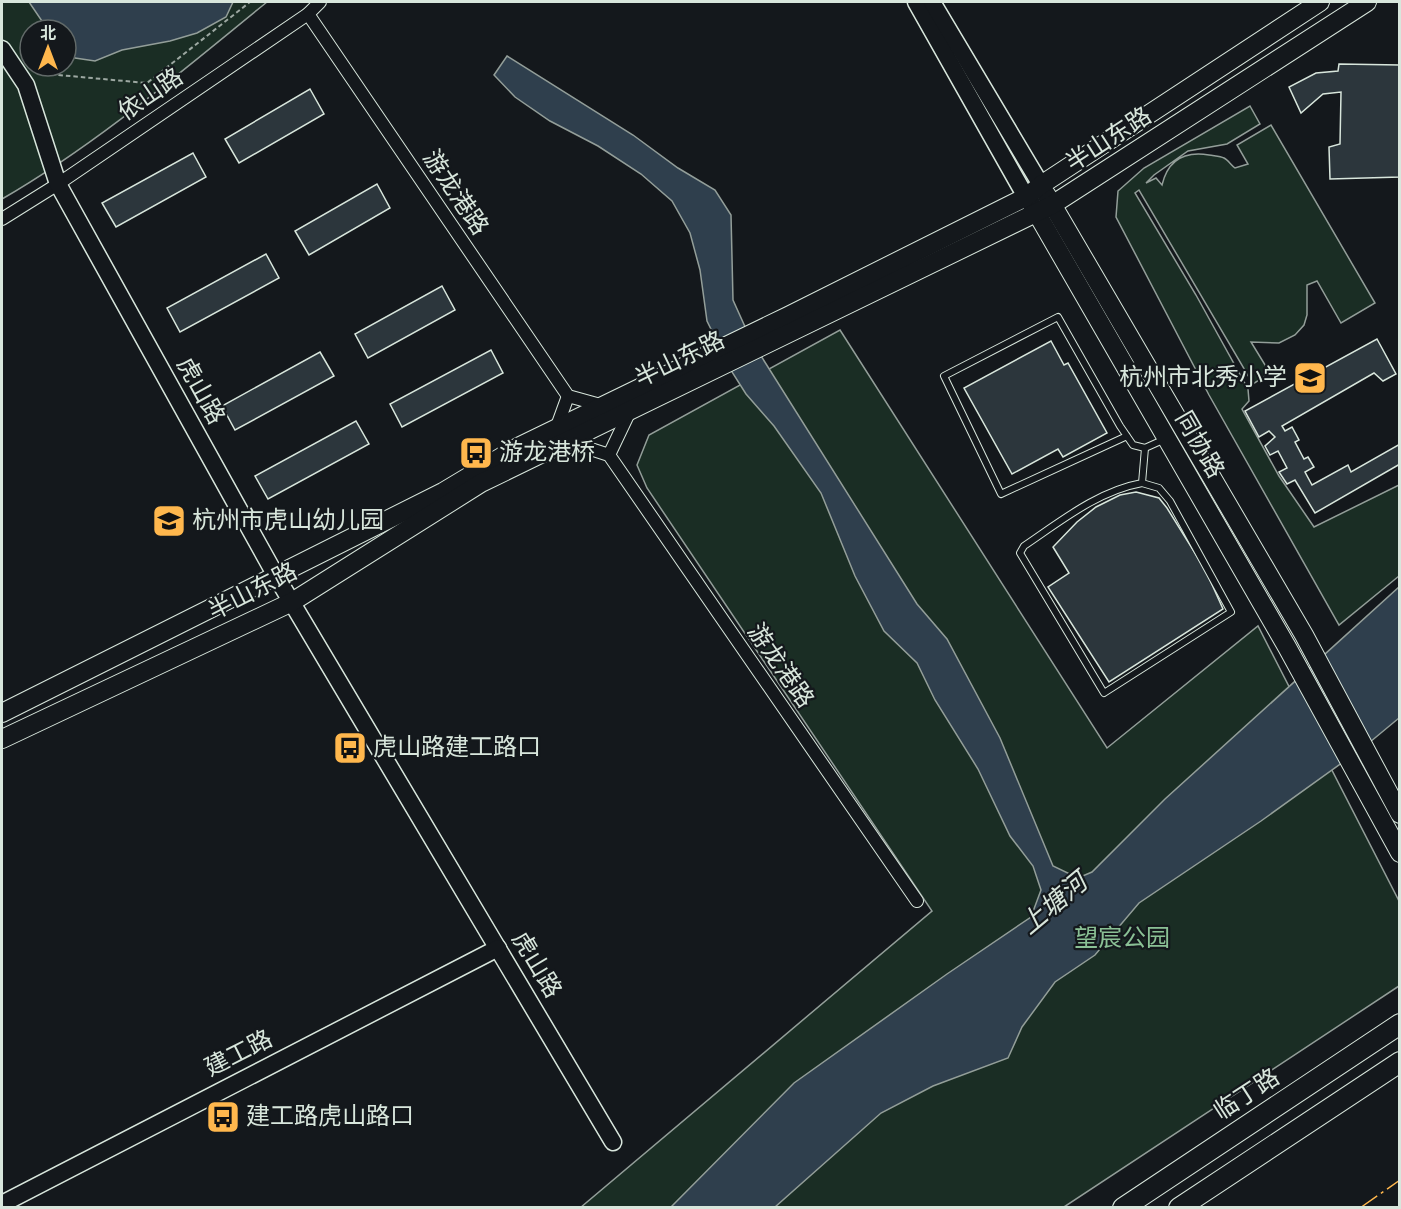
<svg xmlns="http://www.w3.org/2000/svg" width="1401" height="1209" viewBox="0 0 1401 1209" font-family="'Alegreya Sans','Noto Sans SC',sans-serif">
<rect width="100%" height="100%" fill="#14181c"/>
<g fill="#1a2d24" stroke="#939e99" stroke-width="1.5" fill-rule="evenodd">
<path d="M2,2H267C182,71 97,144 2,199ZM30,30H66V66H30Z"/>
<path d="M1250,106L1260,124L1227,144L1188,151L1154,175L1146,183L1156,178L1162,185C1168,160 1185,151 1209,155C1214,156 1220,156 1224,158C1228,160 1231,165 1235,168L1248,164L1237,145L1271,125L1375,303L1341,323L1317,281L1307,285V315L1304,325L1295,335L1279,343L1251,342L1270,373L1253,384L1139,190L1135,193L1196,295L1248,389L1249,401L1242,409L1279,476L1314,527L1399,485V576L1339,625L1209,395L1116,217L1118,191L1144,168Z"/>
<path d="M840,330L1107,748L1258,626L1399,901V986L1064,1207L580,1208L932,911L647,488L637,465L649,435Z"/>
</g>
<g fill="#2f3f4d" stroke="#939e99" stroke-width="1.5">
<path d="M29,2H233L226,17L197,33L170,41L122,50L95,61L75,58L66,52V30H48Z"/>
<path d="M507,56L633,135L678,168L715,190L731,215L733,300L751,340L917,604L947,639L1000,738L1053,866L1078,878L1092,872L1165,799L1399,587V718L1364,747L1261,821L1139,903L1095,955L1055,982L1022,1027L1008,1058L933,1086L881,1113L775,1207H671L794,1083L947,974L1031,917L1041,890L1033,866L1010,836L978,769L935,700L917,663L884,631L855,576L821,493L774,426L746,394L732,372L707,321L700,270L690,233L672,201L641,174L598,146L550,121L515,97L494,75Z"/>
</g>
<g fill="#2c363c" stroke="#d8e6dc" stroke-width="1.5">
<path d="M1339,64L1400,65V177L1330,179L1329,147L1340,144L1341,92L1323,94L1301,113L1289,87L1316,73L1338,71Z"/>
<path d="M310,89L324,114L239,163L225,139Z"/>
<path d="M193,153L206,177L116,227L102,203Z"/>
<path d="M377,184L390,208L309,255L295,231Z"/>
<path d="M266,254L279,278L180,332L167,308Z"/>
<path d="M442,286L455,310L368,358L355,334Z"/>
<path d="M1377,339L1396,374L1383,381L1374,373L1282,426L1285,431L1292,427L1299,440L1295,442L1304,459L1308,457L1314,467L1305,472L1312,485L1348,465L1351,472L1400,444V464L1315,513L1295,480L1287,484L1279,472L1287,468L1278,451L1270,455L1265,446L1275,437L1269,431L1259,437L1245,411Z"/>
<path d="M1051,341L1064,365L1068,363L1107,433L1063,457L1058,449L1012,474L964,388Z"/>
<path d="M491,350L503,373L402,427L390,404Z"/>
<path d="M320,352L334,376L235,430L222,406Z"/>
<path d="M356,421L369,444L268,499L255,476Z"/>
<path d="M1136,492L1159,498L1167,508L1205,569L1223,609L1109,682L1048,587L1069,573L1053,547L1077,522L1096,507L1120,495Z"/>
</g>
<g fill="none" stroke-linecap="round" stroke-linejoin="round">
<defs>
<g id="service">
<path d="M1127,436L1001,494L944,376L1058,317L1120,426L1133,445L1145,448L1165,439"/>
<path d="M1142,483C1098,491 1061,521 1024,546L1020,553L1104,693L1231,612L1170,501L1159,488L1142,483L1145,448"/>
</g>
<g id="minor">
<path d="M308,14L568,396L604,406"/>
<path d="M2,219L58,184L308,14L320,2"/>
<path d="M556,429L568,396"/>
<path d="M566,441L609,455L917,901"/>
<path d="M609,455L630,411"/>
</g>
<g id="tertiary">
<path d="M916,2L1026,197"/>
<path d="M932,2L1041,185"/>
<path d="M2,49L26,85L58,184L276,576L613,1142"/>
<path d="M2,1204L498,948"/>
</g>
<g id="secondary">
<path d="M1046,194L1304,635L1400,814"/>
<path d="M1031,203L1287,647L1400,853"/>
<path d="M2,713L443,492L518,447L788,316L1026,197L1041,185L1320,2"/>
<path d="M2,739L292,602L481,483L1052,205L1367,2"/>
</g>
<g id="primary">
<path d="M1123,1208L1400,1024"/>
<path d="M1179,1208L1400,1062"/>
</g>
</defs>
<use href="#service" stroke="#d8e6dc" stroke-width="8"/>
<use href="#minor" stroke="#d8e6dc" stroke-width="14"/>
<use href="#tertiary" stroke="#d8e6dc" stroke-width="19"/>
<use href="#secondary" stroke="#d8e6dc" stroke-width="20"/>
<use href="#primary" stroke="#d8e6dc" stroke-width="22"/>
<path stroke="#9da8a2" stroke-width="2" stroke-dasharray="4.5 3" stroke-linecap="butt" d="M36,73L147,83L250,2"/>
<use href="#service" stroke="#14181c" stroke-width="6"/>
<use href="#minor" stroke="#14181c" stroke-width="12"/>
<use href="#tertiary" stroke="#14181c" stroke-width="16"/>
<use href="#secondary" stroke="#14181c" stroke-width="18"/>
<use href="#primary" stroke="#14181c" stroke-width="20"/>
<path stroke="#ffb74d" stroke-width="1.5" stroke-dasharray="21 4.5 3 4.5" stroke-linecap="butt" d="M1360,1208L1400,1180"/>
</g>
<defs>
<symbol id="school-square" viewBox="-11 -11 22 22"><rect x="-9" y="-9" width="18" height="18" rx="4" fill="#ffb74d" stroke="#14181c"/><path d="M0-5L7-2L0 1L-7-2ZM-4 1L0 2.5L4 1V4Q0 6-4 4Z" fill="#111"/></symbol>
<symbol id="bus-square" viewBox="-11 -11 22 22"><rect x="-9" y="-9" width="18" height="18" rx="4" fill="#ffb74d" stroke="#14181c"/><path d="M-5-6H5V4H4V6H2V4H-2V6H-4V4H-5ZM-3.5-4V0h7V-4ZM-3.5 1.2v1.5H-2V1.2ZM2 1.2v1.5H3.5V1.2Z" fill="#111"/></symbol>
</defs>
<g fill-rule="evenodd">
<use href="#school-square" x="1291" y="359" width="38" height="38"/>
<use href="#bus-square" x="457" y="434" width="38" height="38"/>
<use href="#school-square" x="150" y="502" width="38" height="38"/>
<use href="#bus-square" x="331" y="729" width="38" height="38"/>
<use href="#bus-square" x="204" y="1098" width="38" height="38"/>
</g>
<g text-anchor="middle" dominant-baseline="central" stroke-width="4.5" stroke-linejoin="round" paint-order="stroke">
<g font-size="24" fill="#d8e6dc" stroke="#14181c">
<text transform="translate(151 95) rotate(-34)">依山路</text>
<text transform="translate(1109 140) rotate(-33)">半山东路</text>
<text transform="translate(455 193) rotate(56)">游龙港路</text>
<text transform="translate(680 360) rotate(-26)">半山东路</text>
<text transform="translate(200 391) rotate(61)">虎山路</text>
<text transform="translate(1199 445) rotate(60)">同协路</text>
<text transform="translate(253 592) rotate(-27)">半山东路</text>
<text transform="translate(780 666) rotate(55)">游龙港路</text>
<text transform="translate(536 965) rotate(59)">虎山路</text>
<text transform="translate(239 1054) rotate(-27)">建工路</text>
<text transform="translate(1247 1095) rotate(-33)">临丁路</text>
</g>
<g font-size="24" fill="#d8e6dc" stroke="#14181c" text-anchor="start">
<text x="1287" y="378" text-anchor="end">杭州市北秀小学</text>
<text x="499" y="453">游龙港桥</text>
<text x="192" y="521">杭州市虎山幼儿园</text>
<text x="373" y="748">虎山路建工路口</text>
<text x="246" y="1117">建工路虎山路口</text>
</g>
<g font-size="24" fill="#8ac095" stroke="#14181c">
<text x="1122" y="939">望宸公园</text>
</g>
<g font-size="26" font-style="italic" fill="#d8e6dc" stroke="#14181c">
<text transform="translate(1054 904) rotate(-40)">上塘河</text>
</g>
</g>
<rect width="1401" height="1209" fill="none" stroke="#d8e6dc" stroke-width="6"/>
<g transform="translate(48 48)"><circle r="28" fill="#14181c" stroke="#626a69" stroke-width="1.5"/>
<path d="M0-4.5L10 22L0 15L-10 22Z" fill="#ffb74d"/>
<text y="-9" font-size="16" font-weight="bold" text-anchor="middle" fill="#d8e6dc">北</text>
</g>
</svg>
